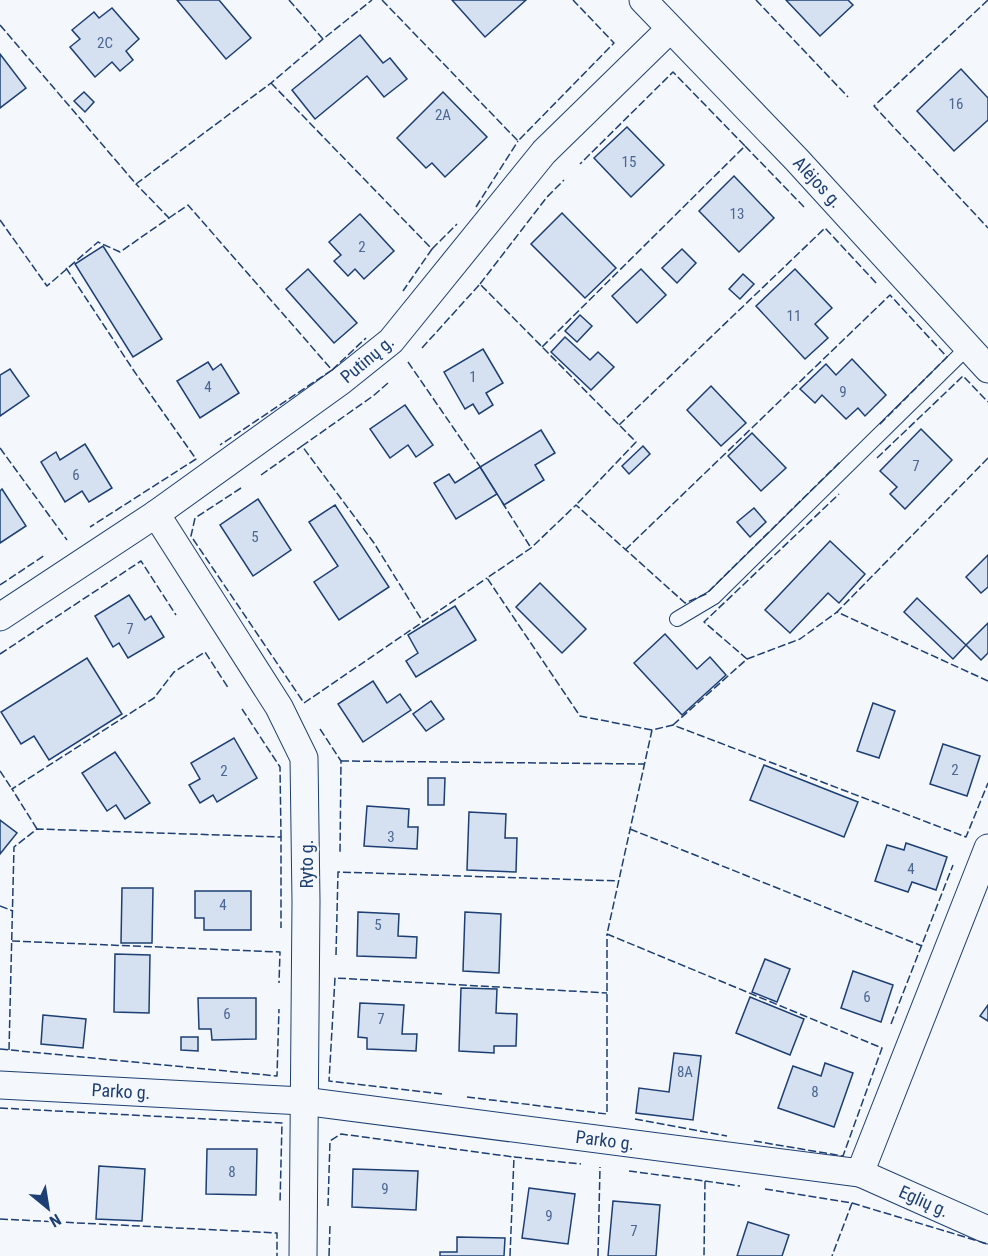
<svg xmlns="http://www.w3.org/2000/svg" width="988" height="1256" viewBox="0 0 988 1256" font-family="'Roboto Condensed',sans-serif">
<rect width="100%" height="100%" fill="#f4f7fb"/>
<g fill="#d5e0f0" stroke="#1d3f73" stroke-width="1.5">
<path d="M177,0H219L251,38L226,59Z"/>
<path d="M452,0H526L485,37Z"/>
<path d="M786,0H848L853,5L820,36Z"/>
<path d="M112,8L139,39L126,51L133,60L120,71L112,62L95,77L70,47L80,39L72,30L94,12L99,18Z"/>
<path d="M360,35L383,63L390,58L407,79L384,97L367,76L315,119L292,90Z"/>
<path d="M0,54L26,88L0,108Z"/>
<path d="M961,69L988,98V120L954,151L917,111Z"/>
<path d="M84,92L94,102L85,112L74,101Z"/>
<path d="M443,92L487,137L445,177L432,163L426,168L397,138Z"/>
<path d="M627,127L664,165L631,197L594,158Z"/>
<path d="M734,176L774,218L739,252L699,211Z"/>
<path d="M562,213L616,268L585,298L531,244Z"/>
<path d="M360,214L394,251L364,279L355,269L348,276L334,261L341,255L329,242Z"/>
<path d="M103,246L162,339L133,357L75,264Z"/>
<path d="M682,249L696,263L677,283L662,268Z"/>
<path d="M308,269L357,323L334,343L286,289Z"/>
<path d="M641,269L666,295L637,323L612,296Z"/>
<path d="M795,269L832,308L815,324L828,338L805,359L756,306Z"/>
<path d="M743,274L754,284L740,299L729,289Z"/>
<path d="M580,315L592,326L577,342L565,331Z"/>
<path d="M565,337L590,360L598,352L614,367L591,390L551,352Z"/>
<path d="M483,349L503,383L486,393L493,405L479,414L473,404L465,409L444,372Z"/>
<path d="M852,359L886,395L865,416L858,408L846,419L822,395L815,403L800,389L826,364L836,375Z"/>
<path d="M208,362L213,370L221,364L239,393L200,418L177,381Z"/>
<path d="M10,369L29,396L0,416V375Z"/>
<path d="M711,386L746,423L721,446L687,410Z"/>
<path d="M405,405L433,445L416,457L408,445L390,458L370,429Z"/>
<path d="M921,429L952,460L905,509L890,494L897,487L880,471Z"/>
<path d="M541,430L555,453L535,465L544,480L504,505L480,467Z"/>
<path d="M752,433L786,468L761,491L728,456Z"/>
<path d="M85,444L112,488L89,502L82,491L65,502L41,462L56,452L60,460Z"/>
<path d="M643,446L650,454L629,474L622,466Z"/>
<path d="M480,467L497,494L456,519L434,483L449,474L455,483Z"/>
<path d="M2,489L26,526L0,543V491Z"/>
<path d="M258,499L291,550L253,576L220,525Z"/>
<path d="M335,505L389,587L339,620L314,582L338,566L309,522Z"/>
<path d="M754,508L766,522L750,537L737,522Z"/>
<path d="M830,541L865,574L839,603L828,593L790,633L765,610Z"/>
<path d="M988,555V587L981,593L966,577Z"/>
<path d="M540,583L586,629L562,653L516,607Z"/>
<path d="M129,595L145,620L151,616L164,637L128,658L119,643L113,647L95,616Z"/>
<path d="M917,598L966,645L953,659L904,612Z"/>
<path d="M455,606L476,640L416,677L406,661L418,653L408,635Z"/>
<path d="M988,623V653L981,660L966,645Z"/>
<path d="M665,634L697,669L710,657L726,675L682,715L634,663Z"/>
<path d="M87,658L122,714L49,760L34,736L21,744L1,712Z"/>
<path d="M373,681L387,703L400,694L411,710L363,742L338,704Z"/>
<path d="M431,701L444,719L426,731L413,714Z"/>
<path d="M873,703L895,711L879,758L857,751Z"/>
<path d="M234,738L257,778L217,802L213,795L200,803L189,785L200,779L191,763Z"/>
<path d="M943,744L980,756L967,796L930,784Z"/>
<path d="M115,752L150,803L125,819L116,805L107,811L82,773Z"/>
<path d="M764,765L858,802L844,837L750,800Z"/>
<path d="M428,778H445L444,805H428Z"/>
<path d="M367,806L409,809L408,827H418L417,849L364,846Z"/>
<path d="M469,812L506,814L505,838H517L516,872L467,870Z"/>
<path d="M0,820L17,833L0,854Z"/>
<path d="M906,843L947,857L936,890L912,882L908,892L875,881L887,845L904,850Z"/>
<path d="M122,888H153L152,943H121Z"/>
<path d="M195,891H251V930H204V918H195Z"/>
<path d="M358,912L399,914L398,936L417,937L416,958L357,956Z"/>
<path d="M465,912L501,914L499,973L463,971Z"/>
<path d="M115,954L150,955L149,1013L114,1012Z"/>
<path d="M765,959L790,969L777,1002L752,992Z"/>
<path d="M853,971L893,985L881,1022L841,1008Z"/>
<path d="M461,988L497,989L496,1013L517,1014L516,1046H494V1053L459,1051Z"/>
<path d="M750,997L804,1019L790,1055L736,1033Z"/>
<path d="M198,998H256V1039L212,1040L211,1029H199Z"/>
<path d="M360,1003L404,1005L402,1034H417L416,1051L367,1049V1038L358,1037Z"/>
<path d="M988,1005V1021L980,1016Z"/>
<path d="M43,1015L86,1019L83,1048L41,1044Z"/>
<path d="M181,1037H198V1051L181,1050Z"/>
<path d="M674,1053L701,1056L693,1120L636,1113L639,1088L669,1092Z"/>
<path d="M825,1063L853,1073L834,1127L778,1108L793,1066L821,1076Z"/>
<path d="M207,1149H257L256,1195L206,1194Z"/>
<path d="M99,1166L145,1169L142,1221L96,1219Z"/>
<path d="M353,1169L418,1171L416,1210L352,1207Z"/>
<path d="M529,1188L575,1194L568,1244L522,1238Z"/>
<path d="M613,1201L660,1205L656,1256H608Z"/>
<path d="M748,1222L789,1235L782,1256H737Z"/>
<path d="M457,1237L505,1238L504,1256H440V1252H457Z"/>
</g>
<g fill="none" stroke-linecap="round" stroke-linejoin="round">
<defs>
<path id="service" d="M677,619L714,597L968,347"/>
<g id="minor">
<path d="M643,0L797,160L988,369"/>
<path d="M156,514L279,707L304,758L306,901L303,1256"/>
<path d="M0,617L156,514L341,381L391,341L544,152L670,29"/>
<path d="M0,1085L303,1101L860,1173L988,848"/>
<path d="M860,1173L988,1230"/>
</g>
</defs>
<use href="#service" stroke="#1d3f73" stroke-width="16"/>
<use href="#minor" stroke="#1d3f73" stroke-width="29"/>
<use href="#service" stroke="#f4f7fb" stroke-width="14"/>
<use href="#minor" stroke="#f4f7fb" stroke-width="27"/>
<g stroke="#1d3f73" stroke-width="1.5" stroke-dasharray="8 3" stroke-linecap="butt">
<path d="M289,0L323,39L372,0"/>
<path d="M382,0L518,141L614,43L573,0"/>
<path d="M756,0L848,97"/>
<path d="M988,0L874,106L988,228"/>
<path d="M0,25L136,184L271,83L323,39"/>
<path d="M271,83L432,249L403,291"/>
<path d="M745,146L804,207"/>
<path d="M476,207L518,141"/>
<path d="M169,218L188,205L332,370L220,445"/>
<path d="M0,220L47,286L98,242L120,252L169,218L136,184"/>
<path d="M432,249L457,224"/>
<path d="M66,268L134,371L196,459L90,527"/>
<path d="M480,284L547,197L564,180"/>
<path d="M542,347L745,146L673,72L580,164"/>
<path d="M422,348L480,284L636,442L576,505"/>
<path d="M408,362L481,468"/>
<path d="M332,370L366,338"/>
<path d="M388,383L373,396L302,446L374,543L423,622"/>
<path d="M619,425L825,228L878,285"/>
<path d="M0,448L67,540"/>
<path d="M877,458L963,376L988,402"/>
<path d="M988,458L837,612L988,681"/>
<path d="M261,475L302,446"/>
<path d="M241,488L195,518L191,536L304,703L487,578"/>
<path d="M502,502L531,548"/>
<path d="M625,550L890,295L947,357L878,426"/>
<path d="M0,585L45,555"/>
<path d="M0,654L141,561L176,615"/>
<path d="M747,659L800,639L837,612"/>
<path d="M242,709L280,767L281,837"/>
<path d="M673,725L747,659L704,622L839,494"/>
<path d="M320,729L341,761L340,854"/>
<path d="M652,730L580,716L487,578L531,548L576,505L685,603L706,594L840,462"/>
<path d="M341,761L645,764"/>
<path d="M0,771L12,789"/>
<path d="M37,829L12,789L154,698L174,672L205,652L229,689"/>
<path d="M630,829L922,946"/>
<path d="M0,906L13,911"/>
<path d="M12,941L280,952L279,983"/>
<path d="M336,955L338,872L619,881"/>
<path d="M891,1024L953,865"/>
<path d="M0,1049L277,1076L279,1009"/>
<path d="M9,1050L14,847L37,829L281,837V928"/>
<path d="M442,1094L329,1081L335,978L607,993"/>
<path d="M467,1097L607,1114V934"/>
<path d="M0,1108L282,1123L280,1203"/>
<path d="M635,1119L727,1136"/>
<path d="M754,1141L843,1156L882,1048L607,934L652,730L673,725L966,837L988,783"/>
<path d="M629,1171L705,1181L704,1256"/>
<path d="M705,1181L740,1186"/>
<path d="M765,1189L852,1203L832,1256"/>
<path d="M852,1203L988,1244"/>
<path d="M328,1206L330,1141L341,1134L514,1157"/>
<path d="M0,1219L277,1233V1256"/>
<path d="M329,1256L330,1225"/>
<path d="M510,1256L514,1157L581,1164"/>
<path d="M598,1256L600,1167"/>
</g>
</g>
<g text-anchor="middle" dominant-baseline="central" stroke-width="4.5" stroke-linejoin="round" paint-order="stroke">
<g font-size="15" fill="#4b6792">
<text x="105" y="43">2C</text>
<text x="956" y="104">16</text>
<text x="443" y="115">2A</text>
<text x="629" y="162">15</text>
<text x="737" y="214">13</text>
<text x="362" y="247">2</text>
<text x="794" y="316">11</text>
<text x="473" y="377">1</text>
<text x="208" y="387">4</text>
<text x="843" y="392">9</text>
<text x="916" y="466">7</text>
<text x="76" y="475">6</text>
<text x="255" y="537">5</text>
<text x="130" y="629">7</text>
<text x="955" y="770">2</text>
<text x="224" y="771">2</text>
<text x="391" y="837">3</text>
<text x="911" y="869">4</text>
<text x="223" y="905">4</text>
<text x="378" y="925">5</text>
<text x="867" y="997">6</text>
<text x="227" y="1014">6</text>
<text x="381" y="1019">7</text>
<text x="685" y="1072">8A</text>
<text x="815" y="1092">8</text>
<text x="232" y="1172">8</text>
<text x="385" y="1189">9</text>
<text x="549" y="1216">9</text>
<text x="634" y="1231">7</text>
</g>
<g font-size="18" fill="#1d3f73" stroke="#f4f7fb">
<text transform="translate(818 182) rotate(47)">Alėjos g.</text>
<text transform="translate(367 359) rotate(-40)">Putinų g.</text>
<text transform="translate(306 864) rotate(-90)">Ryto g.</text>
<text transform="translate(121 1091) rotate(3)">Parko g.</text>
<text transform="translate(605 1140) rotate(7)">Parko g.</text>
<text transform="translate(924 1201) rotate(24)">Eglių g.</text>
</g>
</g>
<g transform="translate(48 1208) rotate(150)" stroke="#f4f7fb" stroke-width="4.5" paint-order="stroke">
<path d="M0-4.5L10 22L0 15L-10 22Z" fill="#1d3f73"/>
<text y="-9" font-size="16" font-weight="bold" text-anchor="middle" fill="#1d3f73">N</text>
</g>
</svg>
